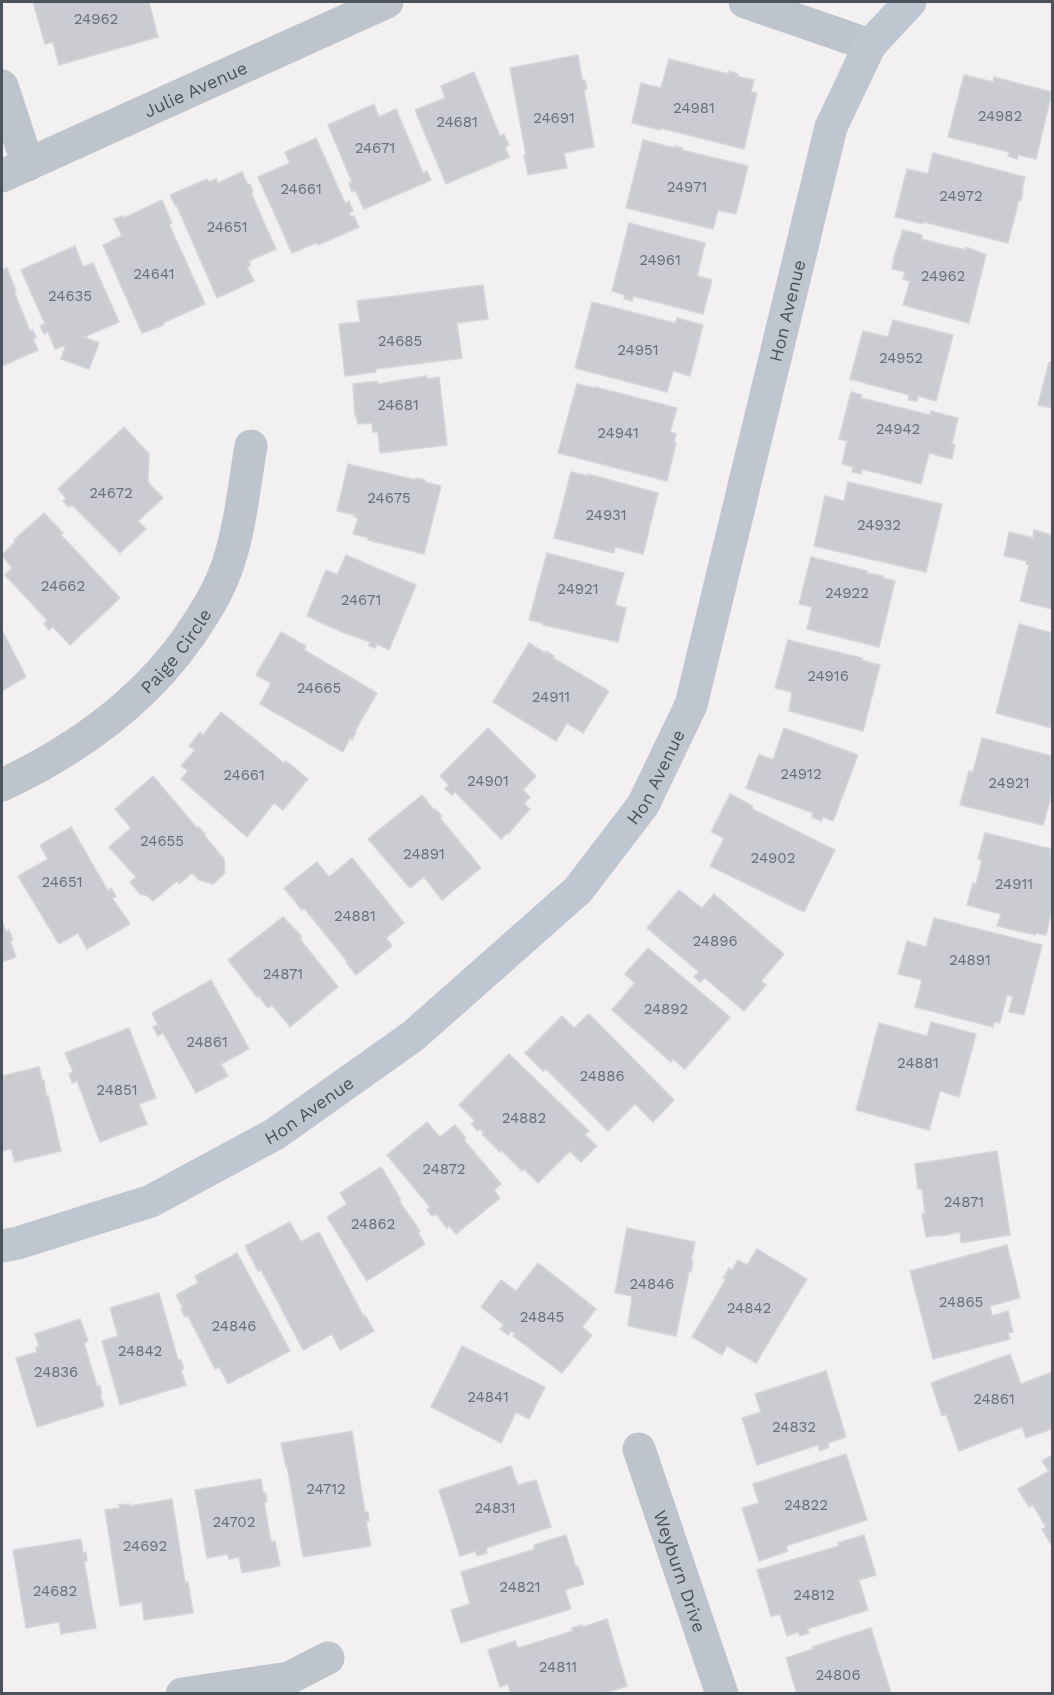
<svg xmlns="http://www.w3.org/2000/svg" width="1054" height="1695" viewBox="0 0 1054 1695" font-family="'Work Sans',sans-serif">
<rect width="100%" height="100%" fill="#f2f0f0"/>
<g fill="#cbccd2" stroke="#d4d6da" stroke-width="1.5">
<path d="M33,2H149L158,37L59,65L53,42L45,44Z"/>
<path d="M578,55L582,80H585L587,89L584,90L594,147L564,153L567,168L528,175L524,156L526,155L510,68Z"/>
<path d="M669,59L728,74L729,71L738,74L737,76L754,80L751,92L757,93L744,149L660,128V130L632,123L641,83L661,88Z"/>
<path d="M474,72L500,136L504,134L509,145L505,147L509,157L446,184L415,110L445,98L441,86Z"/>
<path d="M964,75L993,82L994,77L1052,92L1036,159L1018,155L1017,159L1008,156L1009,152L948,137Z"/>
<path d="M374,104L379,117L396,109L423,173L427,171L431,180L364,209L355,190L352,192L349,183L352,182L328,125Z"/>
<path d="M316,138L345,203L349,201L353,211L349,213L351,217L354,216L359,227L318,245L316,243L292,253L258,177L290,163L285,152Z"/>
<path d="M643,140L675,148V146L683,148L682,150L748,166L736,214L718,210L713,229L626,208Z"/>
<path d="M933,153L1025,177L1022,190L1023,191L1021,201L1019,200L1008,243L924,222L923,224L895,217L907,169L928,174Z"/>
<path d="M242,172L248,185L250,184L253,192L251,193L276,249L249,261L250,266L247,267L254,281L217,298L176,204L175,205L170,195L207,179L209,182L216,179L218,183Z"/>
<path d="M162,200L172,223L169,224L205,304L163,323L164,325L142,333L103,245L122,236L114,219L123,216L124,218Z"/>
<path d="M629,223L705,243L697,276L712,280L703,314L633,296L632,301L624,299L625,295L612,291Z"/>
<path d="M903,230L922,235L921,239L965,250L966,247L986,255L969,323L903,305L910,281L903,279L905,272L892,269L894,260H893Z"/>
<path d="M75,246L83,267L93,263L119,322L84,337L99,343L89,369L61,359L66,345L55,349L48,332L44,334L40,326L45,324L21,270Z"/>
<path d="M7,268L16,291L14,292L30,331L33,330L36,338L33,339L38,350L2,366V270Z"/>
<path d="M483,285L488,319L457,323L462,358L376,369V372L345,376L339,324L360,322L357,301Z"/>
<path d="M592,302L675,323L677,318L703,325L690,376L673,371L667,392L575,368Z"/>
<path d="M893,320L953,335L936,401L918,396L917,401L908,400L909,395L850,379L863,331L888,337Z"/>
<path d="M1049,362L1052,363V408L1038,405Z"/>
<path d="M427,376V379L439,377L447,445L380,453L378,432H373L372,423L358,424L356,415L355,416L353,384L377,381L378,384Z"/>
<path d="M577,384L595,388V387L677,408L670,432L676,434L674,442L676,443L667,481L558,453Z"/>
<path d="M851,392L862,395L861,398L930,415L931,411L958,418L952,444L955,445L952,459L929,453L921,484L862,469L861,474L852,472L853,467L842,464L847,441L839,439Z"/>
<path d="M124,427L149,454L148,482L163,498L138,521L146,529L120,553L72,505L69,507L63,501L66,498L58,489Z"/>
<path d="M348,464L416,480V478L425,480V482L441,486L424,554L368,540L369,538L353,534L358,518L354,517L355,515L337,511Z"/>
<path d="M571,472L588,476V474L658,493L643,554L615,547L614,553L554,538Z"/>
<path d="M848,482L942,504L926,572L814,546L825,496L844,501Z"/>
<path d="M44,513L63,533L61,535L120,598L70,645L53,627L49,630L44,624L47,620L5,575L12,568L2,555L15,542L14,540Z"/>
<path d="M1034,530L1052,535V609L1020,601L1029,565L1026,564L1027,561L1004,556L1009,532L1033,538Z"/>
<path d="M547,553L624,573L615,605L626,608L618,642L543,625V623L529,620Z"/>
<path d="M346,555L416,585L389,650L377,644L375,648L369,646L370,642L342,632L307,616L326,570L337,575Z"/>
<path d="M811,557L867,571L866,573L883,576V578L895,581L879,647L807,629L812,607L799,604Z"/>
<path d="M1019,624L1052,633V728L996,713Z"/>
<path d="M2,630L26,677L2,691Z"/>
<path d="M281,632L306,646L304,650L377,693L355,731L356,732L352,740L350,738L343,752L260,704L271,683L256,675Z"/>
<path d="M788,640L862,658L861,660L880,665L863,731L789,711L792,692L775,688Z"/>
<path d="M529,643L545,653L546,651L554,656L553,658L609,691L583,733L567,723L556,741L493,702Z"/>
<path d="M221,712L284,763L286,761L308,779L283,810L274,803L247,837L181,779L188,771L181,766L195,750L189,746L200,732L203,735Z"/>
<path d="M488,728L536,776L523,790L530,797L524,804L530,809L508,834L507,833L501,839L455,792L452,795L445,789L449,785L440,776Z"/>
<path d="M784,728L858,755L833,821L823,817L821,821L812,817L813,813L746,788L759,754L773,760Z"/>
<path d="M982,738L1052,756V794L1043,825L960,805L969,771L973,772Z"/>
<path d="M153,776L197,828L199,827L205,834L204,835L224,859L225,873L213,884L199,880L192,873L179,884L177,881L153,901L148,896L140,894L130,882L136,877L109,847L131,828L115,809Z"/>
<path d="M730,794L753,806L752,809L835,850L804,912L710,866L724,838L711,832Z"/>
<path d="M422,795L434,810L435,809L442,816L440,818L481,868L442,900L424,877L410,888L368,839Z"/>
<path d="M71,827L108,891L111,888L116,897L112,898L130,924L87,949L78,933L59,944L18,876L48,859L40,845Z"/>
<path d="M985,833L1052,849V909L1046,935L1036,933L1035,935L997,926L1001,914L967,905L973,883L976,884L982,860L978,859Z"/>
<path d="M352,858L404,923L386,938L392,946L356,975L346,962L347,961L304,908L302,910L284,888L317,862L329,877Z"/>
<path d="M679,890L702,908L714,894L784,954L761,981L766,985L744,1011L705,978L700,982L694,977L699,972L647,928Z"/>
<path d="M283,917L302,937L300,939L338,987L290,1027L272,1005L268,1008L259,996L257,997L228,960Z"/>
<path d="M934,918L1042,945L1024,1015L1009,1012L1013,997L1007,995L1000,1023L994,1022L993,1027L915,1007L922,980L898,974L907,941L926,947Z"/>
<path d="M2,920L6,932L9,930L13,940L10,941L16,957L2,962Z"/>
<path d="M648,948L730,1017L685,1069L673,1059L671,1062L612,1010L635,983L625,974Z"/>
<path d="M211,980L249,1049L221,1064L228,1076L196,1093L163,1033L158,1036L153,1027L158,1025L152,1013Z"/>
<path d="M589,1014L674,1100L653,1122L635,1104L608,1131L546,1069L543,1071L525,1053L562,1016L574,1028Z"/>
<path d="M931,1022L976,1034L959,1097L940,1091L929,1130L856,1110L879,1023L927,1036Z"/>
<path d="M129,1028L156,1098L139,1104L147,1124L100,1142L77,1081L72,1083L69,1074L73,1072L65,1053Z"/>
<path d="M509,1054L589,1131L585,1135L597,1146L581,1162L570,1151L538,1183L524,1169L522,1171L501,1150L500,1152L482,1134L484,1133L480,1129L478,1131L471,1124L475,1121L459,1105Z"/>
<path d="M39,1067L42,1080H44L46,1096L48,1095L61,1151L15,1162L11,1149L2,1151V1076Z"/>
<path d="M427,1122L440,1137L455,1125L466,1138L464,1140L501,1184L494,1190L500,1198L456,1234L449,1226L447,1228L436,1214L432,1216L427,1210L430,1207L387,1155Z"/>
<path d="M997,1151L1010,1235L961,1243L960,1232L942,1236V1235L926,1237L922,1214H925L922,1189H918L915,1164Z"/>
<path d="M381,1167L401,1200L399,1201L420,1231L418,1233L425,1244L367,1281L327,1217L347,1204L340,1193Z"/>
<path d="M290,1222L301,1242L319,1232L364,1317L365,1315L374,1331L340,1350L332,1334L303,1350L261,1270L258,1271L245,1246Z"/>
<path d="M627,1228L695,1242L691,1261H693L691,1272L689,1271L676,1336L628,1326L632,1296L615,1293Z"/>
<path d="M1007,1245L1020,1298L990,1306L992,1316L1008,1311L1013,1332L1008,1333L1010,1339L933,1359L910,1271Z"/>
<path d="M757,1249L807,1279L756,1363L727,1346L722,1355L692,1337L726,1279L723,1278L729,1268L732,1270L738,1260L747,1265Z"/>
<path d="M237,1253L290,1351L228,1384L219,1367L215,1369L188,1316L185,1317L181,1309L183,1308L176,1295L198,1283L195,1276Z"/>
<path d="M538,1263L596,1309L582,1327L592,1335L562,1373L513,1336L515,1334L511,1331L508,1335L500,1329L504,1325L481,1307L501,1280L516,1291Z"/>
<path d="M159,1293L178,1360H181L184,1369L181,1370L186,1385L120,1405L102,1341L118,1336L110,1308Z"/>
<path d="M80,1319L88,1341L84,1343L97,1386H100L102,1394L100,1395L104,1406L37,1427L16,1358L37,1352L36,1347L39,1346L35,1334Z"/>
<path d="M462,1346L545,1387L529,1419L516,1412L501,1443L431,1407Z"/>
<path d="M1010,1354L1021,1384L1052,1372V1429L1026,1438L1022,1427L959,1451L946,1414L942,1416L931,1383Z"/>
<path d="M826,1371L846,1437L828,1443L829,1447L820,1451L818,1445L757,1465L742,1418L761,1412L755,1394Z"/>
<path d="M352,1431L365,1512H368L369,1521H366L371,1546L303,1557L287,1465L286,1466L281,1443Z"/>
<path d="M846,1454L867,1520L786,1546L788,1551L759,1561L742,1508L759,1503L753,1484Z"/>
<path d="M1052,1455V1546L1042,1529L1046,1527L1033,1505L1029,1507L1018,1489L1049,1471L1042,1461Z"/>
<path d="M511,1466L518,1485L536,1480L551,1527L486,1548L487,1553L477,1556L476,1551L460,1556L439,1490Z"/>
<path d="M261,1479L263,1493H266L267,1502H264L271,1542L275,1541L280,1566L242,1573L239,1557L229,1559L228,1554L207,1558L195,1490Z"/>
<path d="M172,1499L185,1582H188L193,1613L144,1620L142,1602L120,1606L105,1510L120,1508L119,1505L130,1504V1506Z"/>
<path d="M566,1535L576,1567L578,1566L584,1584L565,1590L571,1609L461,1643L451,1610L470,1604L461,1572L535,1549L534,1545Z"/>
<path d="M864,1535L876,1575L859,1580L868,1610L807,1629L809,1633L800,1636L798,1632L787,1636L780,1614L771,1616L757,1570L839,1546L838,1543Z"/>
<path d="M81,1539L83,1553L86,1552L87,1561H84L96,1628L61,1634L59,1622L26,1628L13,1550Z"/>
<path d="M607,1619L627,1686L603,1694H511L508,1684L500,1687L488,1650L515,1641L518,1648L573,1631L572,1628L582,1625L583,1627Z"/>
<path d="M871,1628L891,1693L797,1694L786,1658L813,1649L812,1647Z"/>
</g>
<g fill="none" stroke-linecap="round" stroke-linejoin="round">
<g stroke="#bdc4cb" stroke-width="33">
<path d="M745,2L870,45"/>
<path d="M2,86L28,165"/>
<path id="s1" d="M2,176L387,2"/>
<path id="s2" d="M2,785C83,747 156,693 203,615C212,601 220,586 226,570C240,531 244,487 251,446"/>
<path id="s3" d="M639,1449L722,1694"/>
<path d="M182,1694L289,1678L328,1658"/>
</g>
<path stroke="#bec7cf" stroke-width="33" id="s4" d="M2,1246L18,1243L151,1201L275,1134L413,1036L578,890L643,805L691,705L831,127L870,45L910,2"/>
</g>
<g text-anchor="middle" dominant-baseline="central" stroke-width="6" stroke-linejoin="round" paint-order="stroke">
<g font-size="15" fill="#6a7179">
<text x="96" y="19">24962</text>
<text x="694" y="108">24981</text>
<text x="1000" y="116">24982</text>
<text x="554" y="118">24691</text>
<text x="457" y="122">24681</text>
<text x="375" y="148">24671</text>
<text x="687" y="187">24971</text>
<text x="301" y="189">24661</text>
<text x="961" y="196">24972</text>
<text x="227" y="227">24651</text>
<text x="660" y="260">24961</text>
<text x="154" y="274">24641</text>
<text x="943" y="276">24962</text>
<text x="70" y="296">24635</text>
<text x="400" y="341">24685</text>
<text x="638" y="350">24951</text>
<text x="901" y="358">24952</text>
<text x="398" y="405">24681</text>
<text x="898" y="429">24942</text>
<text x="618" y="433">24941</text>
<text x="111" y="493">24672</text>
<text x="389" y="498">24675</text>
<text x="606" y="515">24931</text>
<text x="879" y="525">24932</text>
<text x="63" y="586">24662</text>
<text x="578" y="589">24921</text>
<text x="847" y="593">24922</text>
<text x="361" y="600">24671</text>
<text x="828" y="676">24916</text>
<text x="319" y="688">24665</text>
<text x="551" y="697">24911</text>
<text x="801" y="774">24912</text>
<text x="244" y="775">24661</text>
<text x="488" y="781">24901</text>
<text x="1009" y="783">24921</text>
<text x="162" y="841">24655</text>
<text x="424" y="854">24891</text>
<text x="773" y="858">24902</text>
<text x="62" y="882">24651</text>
<text x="1014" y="884">24911</text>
<text x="355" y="916">24881</text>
<text x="715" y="941">24896</text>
<text x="970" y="960">24891</text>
<text x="283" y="974">24871</text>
<text x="666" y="1009">24892</text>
<text x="207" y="1042">24861</text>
<text x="918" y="1063">24881</text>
<text x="602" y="1076">24886</text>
<text x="117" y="1090">24851</text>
<text x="524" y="1118">24882</text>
<text x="444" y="1169">24872</text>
<text x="964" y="1202">24871</text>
<text x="373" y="1224">24862</text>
<text x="652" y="1284">24846</text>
<text x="961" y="1302">24865</text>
<text x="749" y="1308">24842</text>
<text x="542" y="1317">24845</text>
<text x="234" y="1326">24846</text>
<text x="140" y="1351">24842</text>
<text x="56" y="1372">24836</text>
<text x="488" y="1397">24841</text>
<text x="994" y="1399">24861</text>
<text x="794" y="1427">24832</text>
<text x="326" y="1489">24712</text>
<text x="806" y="1505">24822</text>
<text x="495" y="1508">24831</text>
<text x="234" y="1522">24702</text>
<text x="145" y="1546">24692</text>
<text x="520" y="1587">24821</text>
<text x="55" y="1591">24682</text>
<text x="814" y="1595">24812</text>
<text x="558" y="1667">24811</text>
<text x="838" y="1675">24806</text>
</g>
<g font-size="18" fill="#4a535b" stroke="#fff">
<text stroke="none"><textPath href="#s1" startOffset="212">Julie Avenue</textPath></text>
<text stroke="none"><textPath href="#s4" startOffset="1310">Hon Avenue</textPath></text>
<text stroke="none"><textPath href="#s2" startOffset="222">Paige Circle</textPath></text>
<text stroke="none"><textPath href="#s4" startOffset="824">Hon Avenue</textPath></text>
<text stroke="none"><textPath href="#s4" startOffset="338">Hon Avenue</textPath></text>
<text stroke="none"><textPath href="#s3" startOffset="129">Weyburn Drive</textPath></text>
</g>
</g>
<rect width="1054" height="1695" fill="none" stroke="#4a535b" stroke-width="6"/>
</svg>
